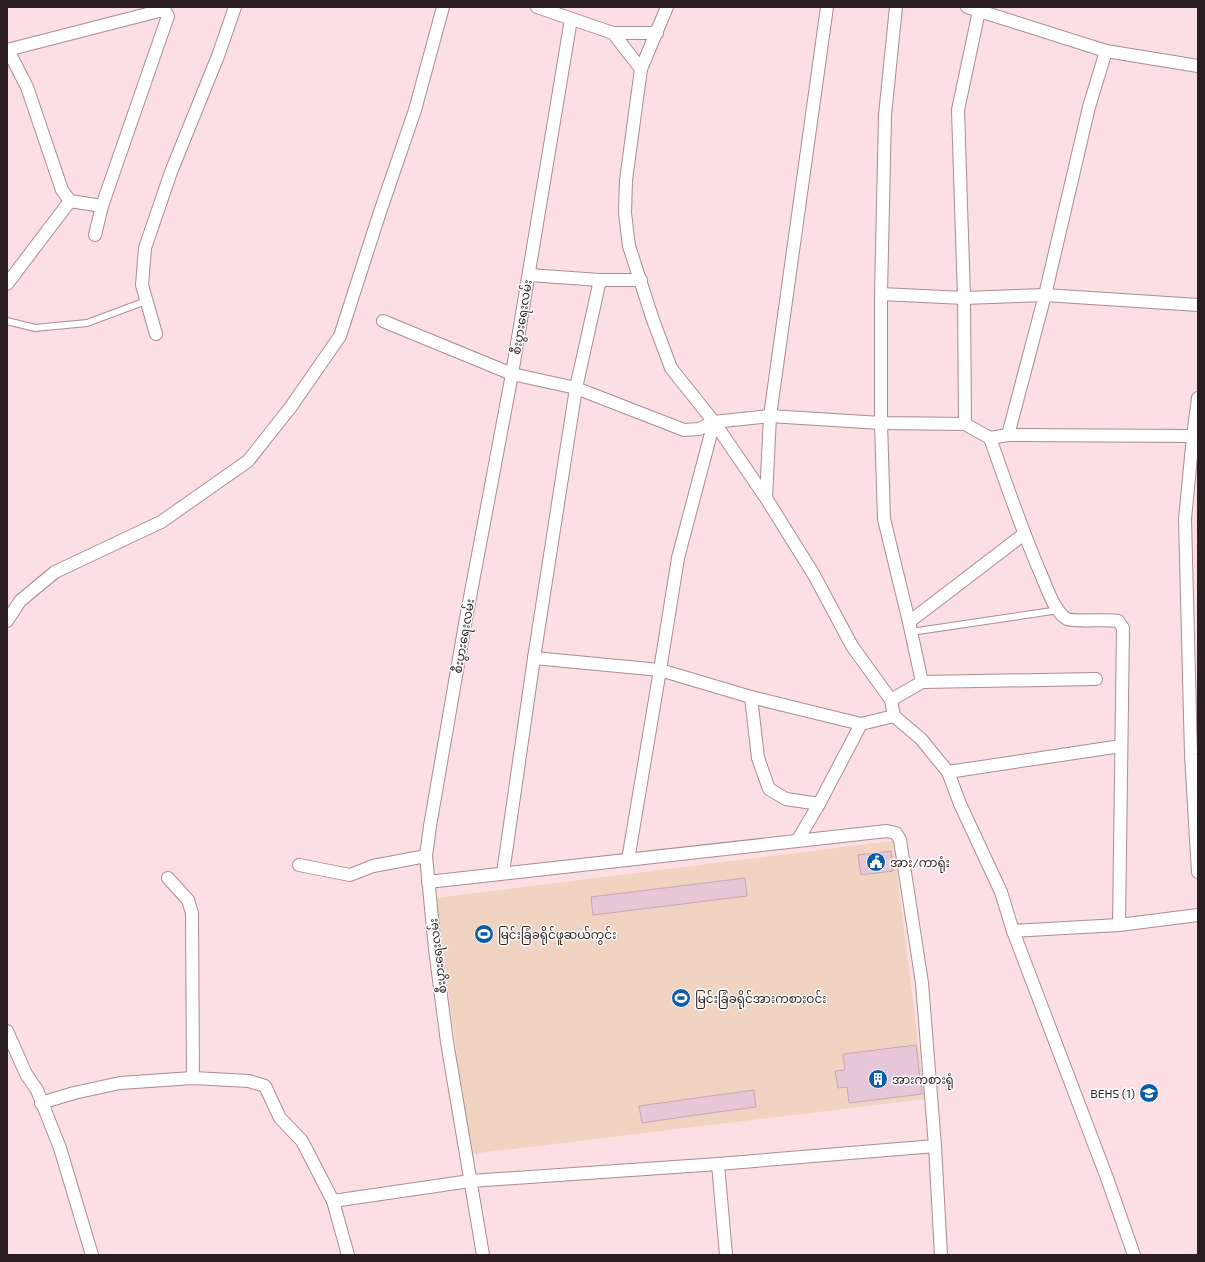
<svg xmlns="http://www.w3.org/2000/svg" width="1205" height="1262" viewBox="0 0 1205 1262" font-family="'Exo 2','Noto Sans Myanmar',sans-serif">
<rect width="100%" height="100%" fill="#fbdfe3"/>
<path fill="#f0d3c0" d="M893,841L925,1099L470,1154L436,898Z"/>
<g fill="#e6c7d7" stroke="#c5a8b7">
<path d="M891,851L893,871L861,875L858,855Z"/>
<path d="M745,878L747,896L593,915L591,897Z"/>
<path d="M916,1045L922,1094L849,1103L847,1087L838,1088L835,1071L845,1070L843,1054Z"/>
<path d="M754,1090L756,1107L696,1115L642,1123L639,1106Z"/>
</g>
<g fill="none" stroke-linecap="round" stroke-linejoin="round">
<defs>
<g id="lane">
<path d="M7,321L35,328L87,323L146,301"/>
<path d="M911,632L1059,610"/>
</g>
<g id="street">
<path d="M537,7L613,33L641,69"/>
<path d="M667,7L641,69L626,180L625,213L629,246L653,320L671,368L714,422L766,498L814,575L852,646L891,700L894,716L921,739L948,772L960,804L1001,892L1013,931L1107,1178L1134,1255"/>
<path d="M896,7L885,115L881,294V423L884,519L909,622L922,682"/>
<path d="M967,7L1106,51L1198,66"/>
<path d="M613,33H657"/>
<path d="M7,50L159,11H165L168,16L102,206L95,235"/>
<path d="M8,50L27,87L62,190L70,201L102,206"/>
<path d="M529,275L600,280H641"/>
<path d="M7,284L70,201"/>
<path d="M881,294L964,298L1045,295L1198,305"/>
<path d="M383,321L512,374L576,388L684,430L699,429L714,422L770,416L881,423L965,424L990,438L1008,435L1193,436"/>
<path d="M156,334L142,285L145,248L171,172L218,56L235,7"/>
<path d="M1198,398L1193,436L1185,519L1191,755L1198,872"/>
<path d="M965,424L964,298L958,110L979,11"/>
<path d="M1008,435L1045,295L1089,107L1106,51"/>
<path d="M990,438C1006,483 1021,528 1040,572C1046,585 1054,612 1067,619C1074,622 1107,619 1118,621L1123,628L1119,925"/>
<path d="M766,498L770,416L827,7"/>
<path d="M7,621L20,601L55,572L161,522L248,461L290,408L340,336L380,212L415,110L443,7"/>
<path d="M909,622L1024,534"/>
<path d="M534,658L660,670L751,697L861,724L894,716"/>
<path d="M751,697L758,758L769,789L786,799L819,804"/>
<path d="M891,700L922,682L1096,679"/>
<path d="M948,772L1121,746"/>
<path d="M797,841L819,804L861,724"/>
<path d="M628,860L660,670L678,558L714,422"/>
<path d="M299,865L350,875L373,866L426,856"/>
<path d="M503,873L534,658L576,388L600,280"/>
<path d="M168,878L188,900L192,913L193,1078"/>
<path d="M428,882L887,831L896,833L900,840L922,983L935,1146L941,1255"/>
<path d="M1013,931L1119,925L1198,915"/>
<path d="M7,1031L26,1074L37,1090L60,1148L92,1255"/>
<path d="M41,1103L74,1093L120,1083L193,1078L249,1081L265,1086L280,1118L302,1141L333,1201L348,1255"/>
<path d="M718,1164L726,1255"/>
<path d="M333,1201L470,1181L718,1164L935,1146"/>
<path d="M483,1255L447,1042L435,949L426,856L430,826L465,624L512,374L571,19"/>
</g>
</defs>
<use href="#lane" stroke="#ac8c91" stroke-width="8"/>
<use href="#street" stroke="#ac8c91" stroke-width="14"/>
<use href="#lane" stroke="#fff" stroke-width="6"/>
<use href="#street" stroke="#fff" stroke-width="12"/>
</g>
<defs>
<symbol id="civic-disc" viewBox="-11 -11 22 22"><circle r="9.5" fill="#0a5caa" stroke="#fff"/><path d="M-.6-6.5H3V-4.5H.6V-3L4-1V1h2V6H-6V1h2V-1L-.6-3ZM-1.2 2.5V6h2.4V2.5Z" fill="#fff"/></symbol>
<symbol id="stadium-disc" viewBox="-11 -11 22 22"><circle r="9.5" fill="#0a5caa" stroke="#fff"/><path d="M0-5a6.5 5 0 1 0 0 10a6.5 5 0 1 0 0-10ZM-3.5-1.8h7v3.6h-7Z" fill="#fff"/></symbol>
<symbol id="building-disc" viewBox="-11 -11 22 22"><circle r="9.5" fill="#0a5caa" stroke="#fff"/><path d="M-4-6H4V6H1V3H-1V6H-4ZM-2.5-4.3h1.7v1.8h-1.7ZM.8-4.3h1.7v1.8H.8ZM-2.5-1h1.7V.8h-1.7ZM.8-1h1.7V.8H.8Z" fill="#fff"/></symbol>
<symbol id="school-disc" viewBox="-11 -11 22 22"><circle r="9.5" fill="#0a5caa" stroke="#fff"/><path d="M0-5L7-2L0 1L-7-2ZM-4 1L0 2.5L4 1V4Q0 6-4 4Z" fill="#fff"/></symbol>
</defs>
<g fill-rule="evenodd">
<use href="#civic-disc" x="865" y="851" width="22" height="22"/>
<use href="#stadium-disc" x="473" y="923" width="22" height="22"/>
<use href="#stadium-disc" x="670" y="987" width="22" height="22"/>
<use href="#building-disc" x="867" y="1068" width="22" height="22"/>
<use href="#school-disc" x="1138" y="1082" width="22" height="22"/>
</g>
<g text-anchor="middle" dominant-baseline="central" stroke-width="3" stroke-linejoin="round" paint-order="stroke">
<g font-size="12" fill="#2a1e20" stroke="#fff">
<text transform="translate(521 317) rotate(-81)">စီးပွားရေးလမ်း</text>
<text transform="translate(463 636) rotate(-80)">စီးပွားရေးလမ်း</text>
<text transform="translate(437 956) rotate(-97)">စီးပွားရေးလမ်း</text>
</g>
<g font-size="12" fill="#2a1e20" stroke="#fff" text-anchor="start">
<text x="890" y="862">အား/ကာရုံး</text>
<text x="498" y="934">မြင်းခြံခရိုင်ဖူဆယ်ကွင်း</text>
<text x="695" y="998">မြင်းခြံခရိုင်အားကစားဝင်း</text>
<text x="892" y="1079">အားကစားရုံ</text>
<text x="1135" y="1093" text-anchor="end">BEHS (1)</text>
</g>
</g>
<rect width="1205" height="1262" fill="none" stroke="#2a1e20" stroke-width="16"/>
</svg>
